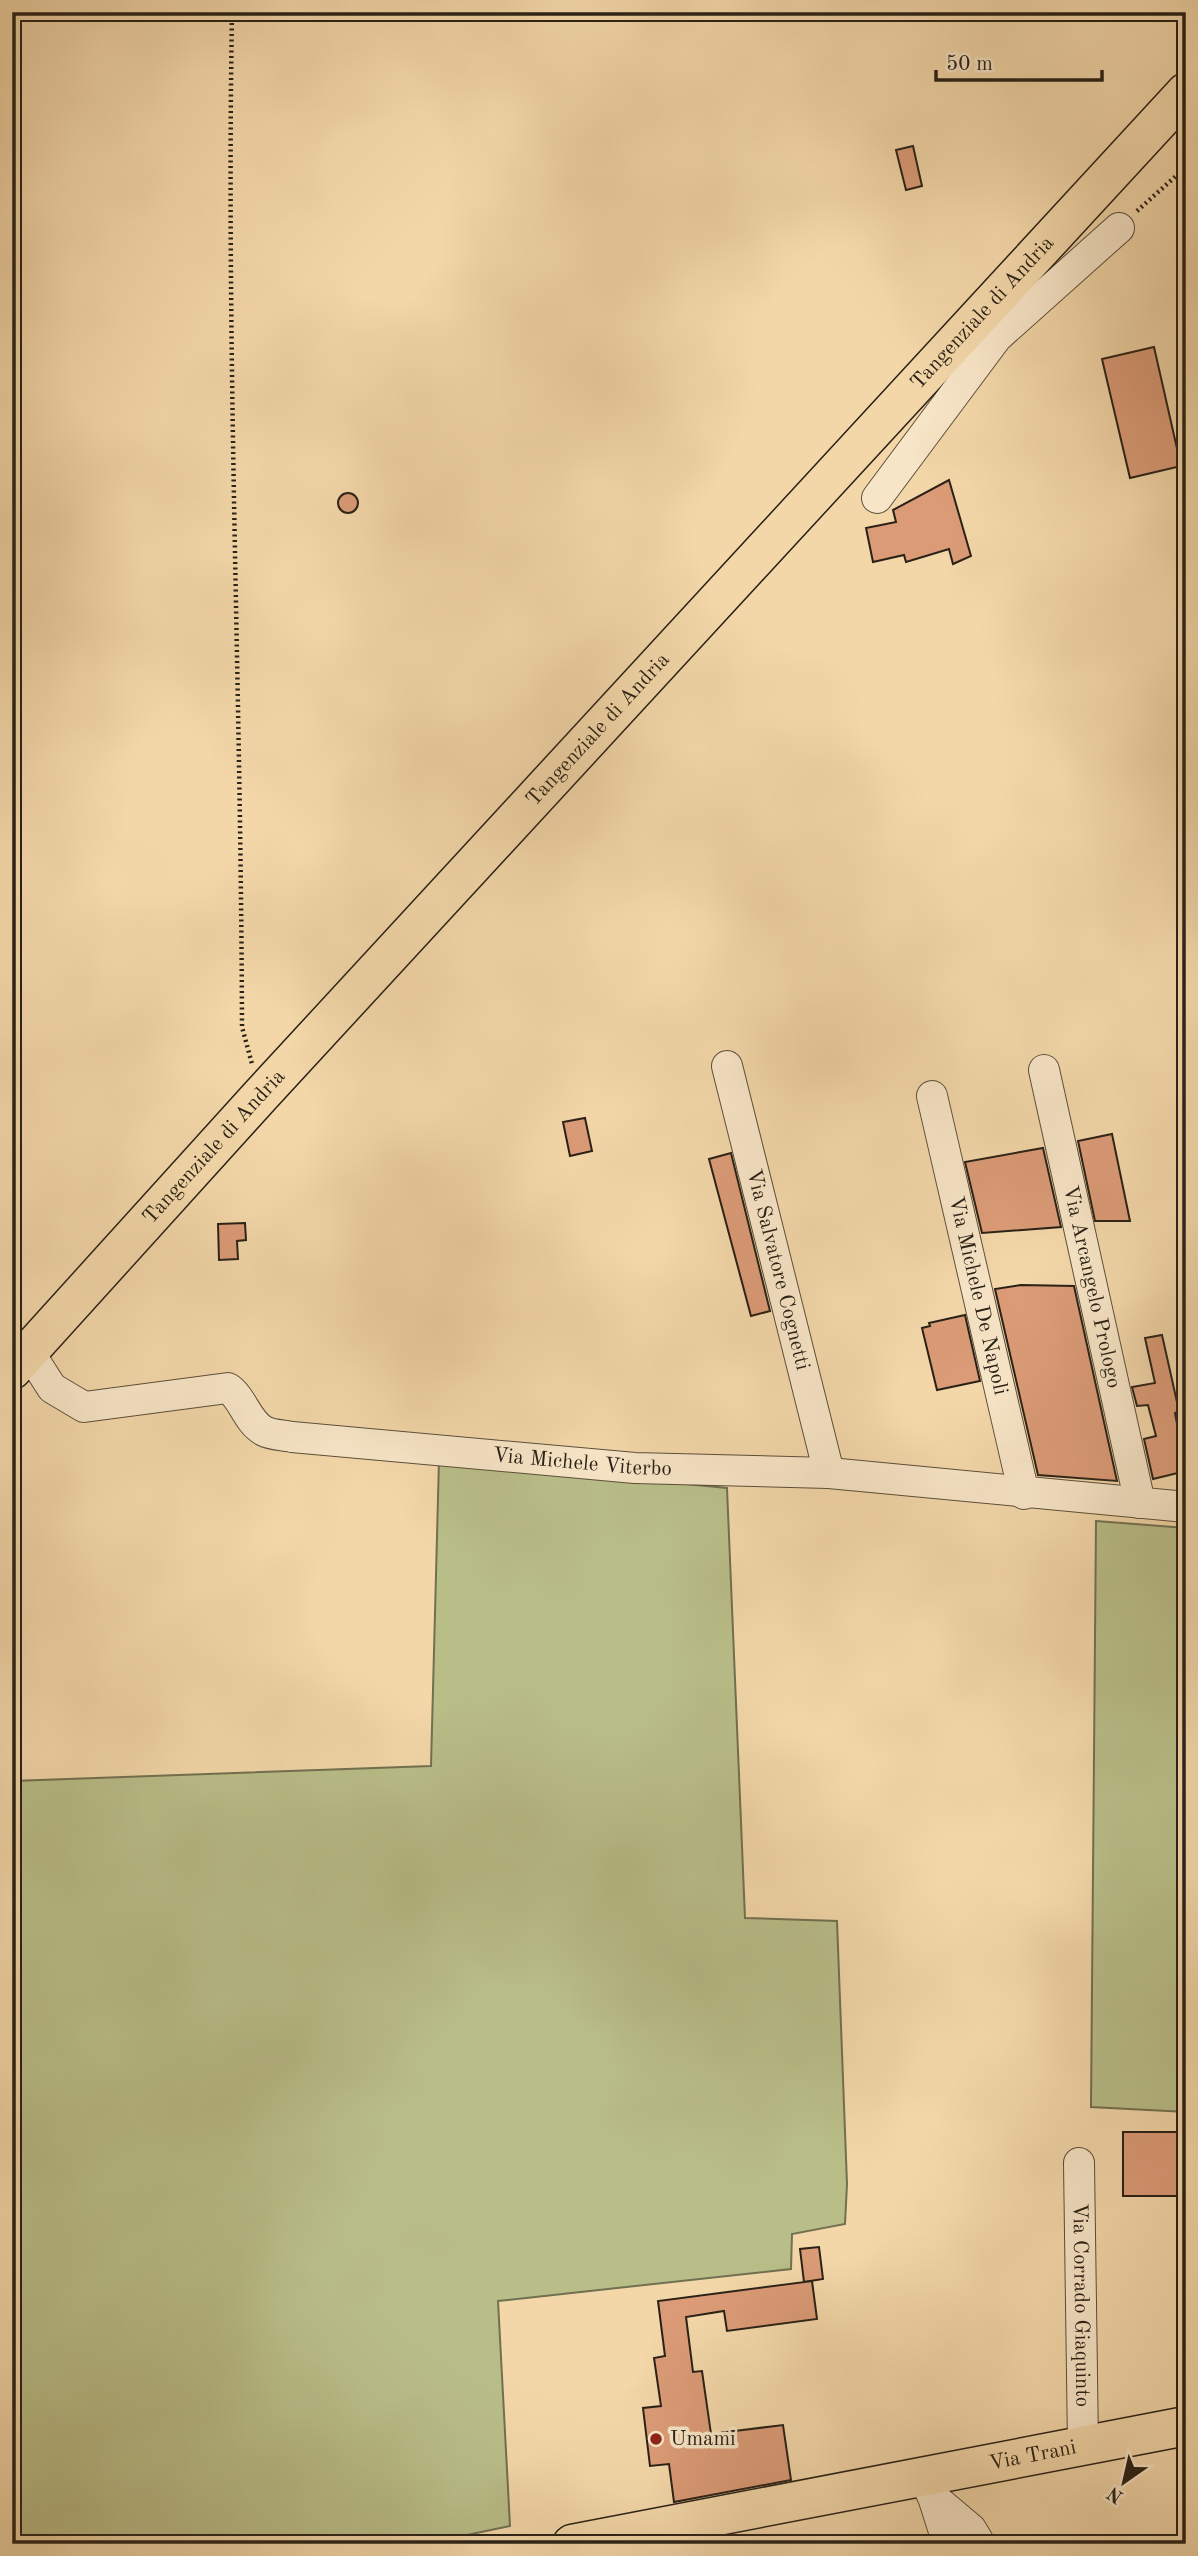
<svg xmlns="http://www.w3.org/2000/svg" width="1198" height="2556" viewBox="0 0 1198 2556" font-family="'Old Standard TT',serif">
<rect width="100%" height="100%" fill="#f3d7a9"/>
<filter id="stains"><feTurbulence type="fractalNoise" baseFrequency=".00286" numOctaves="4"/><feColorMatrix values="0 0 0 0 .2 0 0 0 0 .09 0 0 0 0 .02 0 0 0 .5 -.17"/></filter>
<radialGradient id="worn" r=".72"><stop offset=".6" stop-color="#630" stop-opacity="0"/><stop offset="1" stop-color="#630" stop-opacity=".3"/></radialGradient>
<g fill="#b9be89" stroke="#717050" stroke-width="2">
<path d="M439,1460L727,1488L745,1918L837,1921L847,2184L845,2224L792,2234L791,2269L498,2301L510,2526L424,2544H12V1781L431,1766Z"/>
<path d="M1096,1521L1186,1528V2112L1091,2107Z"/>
</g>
<g fill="#db9b77" stroke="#292116" stroke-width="2">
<path d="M913,146L922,186L906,190L896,150Z"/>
<path d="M1154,347L1181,466L1130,478L1102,359Z"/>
<path d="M949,480L971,556L953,564L949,549L906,562L904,555L873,562L866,528L896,522L893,510Z"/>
<circle cx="348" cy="503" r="10"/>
<path d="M585,1118L592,1151L570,1156L563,1122Z"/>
<path d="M1112,1134L1130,1221H1095L1078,1141Z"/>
<path d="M1043,1148L1061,1227L982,1233L965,1162Z"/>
<path d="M731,1153L770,1311L751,1316L709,1159Z"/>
<path d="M245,1223L246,1240L237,1241L238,1259L219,1260L218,1224Z"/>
<path d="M1021,1285L1074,1286L1117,1481L1038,1475L995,1289Z"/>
<path d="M965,1315L980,1381L937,1390L922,1328L930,1326L929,1323Z"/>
<path d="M1162,1335L1179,1411L1175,1413L1186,1471L1153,1479L1144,1439L1156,1436L1148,1405L1137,1406L1132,1387L1155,1383L1145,1338Z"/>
<rect x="1123" y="2132" width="63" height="64"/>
<path d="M819,2247L823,2279L804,2282L800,2249Z"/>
<path d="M812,2281L817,2319L727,2331L724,2311L686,2317L693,2372L702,2371L711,2434L783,2425L791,2480L674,2502L669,2464L650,2466L643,2408L661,2406L654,2358L665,2356L658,2301Z"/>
</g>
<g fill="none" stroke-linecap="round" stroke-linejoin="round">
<defs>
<g id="minor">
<path d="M877,498L997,337L1119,228"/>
<path id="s1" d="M727,1066L829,1473"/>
<path id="s2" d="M1044,1070L1140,1503"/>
<path id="s3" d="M932,1096L1024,1494"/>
<path id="s4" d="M29,1352L52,1388L84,1407L228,1388C243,1398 247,1422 264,1431C271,1435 283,1435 292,1437L635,1468L829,1473L1186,1507"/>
<path id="s5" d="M1079,2163L1083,2445"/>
<path d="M922,2475L933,2497L948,2544"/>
<path d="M933,2497L971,2529L980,2544"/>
</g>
<g id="major">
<path id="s6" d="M12,1370L261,1095L1186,92"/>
<path id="s7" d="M572,2544L1186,2426"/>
</g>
</defs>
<use href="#minor" stroke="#5c4e3b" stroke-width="32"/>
<use href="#major" stroke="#292116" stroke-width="41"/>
<g stroke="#292116" stroke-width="4.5" stroke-dasharray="2 3.5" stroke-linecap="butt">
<path d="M232,12C226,350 241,689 242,1027L252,1064"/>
<path d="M1137,211L1186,167"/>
</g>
<use href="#minor" stroke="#f7e5c7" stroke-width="30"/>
<use href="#major" stroke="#f3d7a9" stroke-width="38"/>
</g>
<circle fill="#8f2418" stroke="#f7e5c7" stroke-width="2.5" cx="656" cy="2439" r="7"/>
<g text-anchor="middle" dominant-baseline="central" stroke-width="7" stroke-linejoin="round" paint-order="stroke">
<g font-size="21" fill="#292116" stroke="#f7e5c7">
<text stroke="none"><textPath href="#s6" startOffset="1435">Tangenziale di Andria</textPath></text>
<text stroke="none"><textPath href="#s6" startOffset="868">Tangenziale di Andria</textPath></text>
<text stroke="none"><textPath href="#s6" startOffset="301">Tangenziale di Andria</textPath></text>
<text stroke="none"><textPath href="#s1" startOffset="210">Via Salvatore Cognetti</textPath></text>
<text stroke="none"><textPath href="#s2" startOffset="222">Via Arcangelo Prologo</textPath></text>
<text stroke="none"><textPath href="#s3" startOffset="205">Via Michele De Napoli</textPath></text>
<text stroke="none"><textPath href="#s4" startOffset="602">Via Michele Viterbo</textPath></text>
<text stroke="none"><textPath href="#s5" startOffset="142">Via Corrado Giaquinto</textPath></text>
<text stroke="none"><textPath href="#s7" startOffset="469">Via Trani</textPath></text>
</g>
<g font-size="21" fill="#292116" stroke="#f7e5c7" text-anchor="start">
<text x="670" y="2439">Umami</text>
</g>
</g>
<rect width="1198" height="2556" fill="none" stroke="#f3d7a9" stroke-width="42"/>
<rect x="14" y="14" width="1170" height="2528" fill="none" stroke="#292116" stroke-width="3.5"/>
<rect x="21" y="21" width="1156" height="2514" fill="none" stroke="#292116" stroke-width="2"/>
<g transform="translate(1124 2482) rotate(214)" stroke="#f7e5c7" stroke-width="5" paint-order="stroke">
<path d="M0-5L12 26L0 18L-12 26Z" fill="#292116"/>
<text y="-10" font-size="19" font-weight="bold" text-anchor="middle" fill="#292116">N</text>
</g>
<path d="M936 70v10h166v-10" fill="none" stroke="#292116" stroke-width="3.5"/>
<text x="946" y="70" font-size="21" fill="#292116" stroke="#f7e5c7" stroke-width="5" paint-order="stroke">50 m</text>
<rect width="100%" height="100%" filter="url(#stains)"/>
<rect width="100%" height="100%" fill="url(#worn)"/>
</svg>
